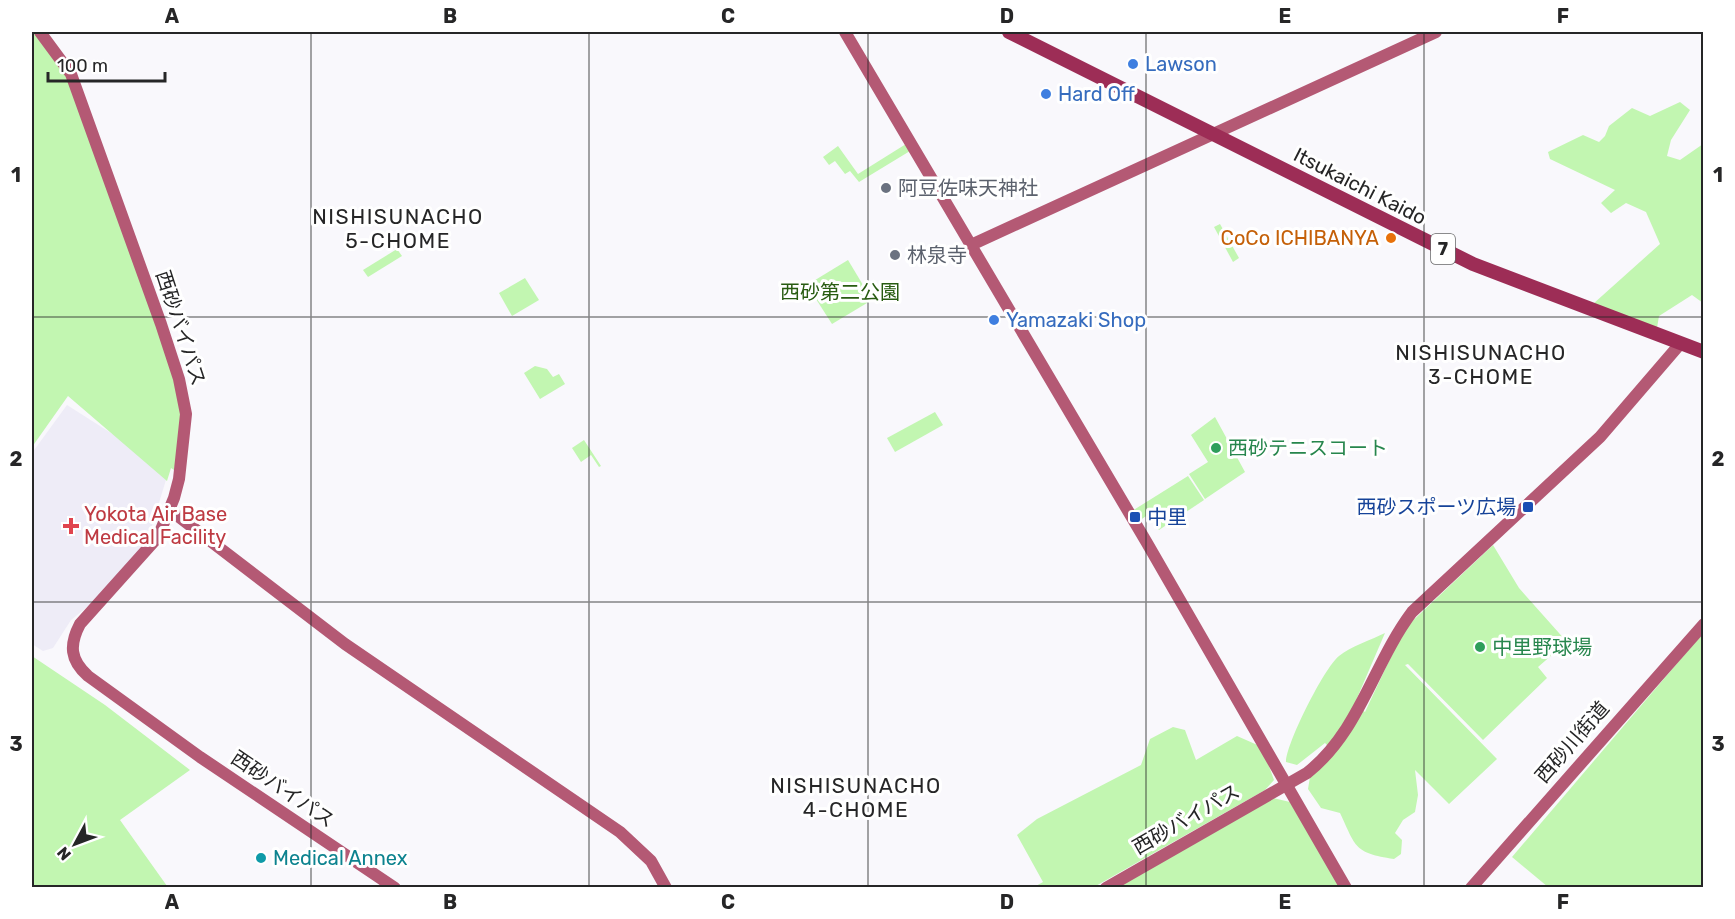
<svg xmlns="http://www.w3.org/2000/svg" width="1735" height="919" viewBox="0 0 1735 919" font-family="Rubik,'Noto Sans JP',sans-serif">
<rect width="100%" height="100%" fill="#f9f8fc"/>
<path fill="#eeecf7" d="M67,405L169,470L151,529L126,575L71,620L53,648L43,651L32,644V453Z"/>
<g fill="#c2f6b1">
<path d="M32,32H40L71,74L186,414L174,470L171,468L167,481L68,396L32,447Z"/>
<path d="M1680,102L1690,110L1671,140L1667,156L1680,160L1703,144V303L1692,295L1659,316L1657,328L1593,304L1660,244L1646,212L1626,203L1611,213L1601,203L1615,190L1550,159L1548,152L1583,135L1599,142L1605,136L1609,126L1632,108L1650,116Z"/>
<path d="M906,144L910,151L859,182L850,171L845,174L835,161L829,165L823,157L838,146L858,174Z"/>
<path d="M1220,224L1239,258L1233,262L1214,227Z"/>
<path d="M397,249L402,256L368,277L363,270Z"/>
<path d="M848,260L872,300L832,324L807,285Z"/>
<path d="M525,278L539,300L512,316L499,293Z"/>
<path d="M535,366L547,369L553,377L559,374L565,384L540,399L524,373Z"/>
<path d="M935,412L943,425L895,452L887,438Z"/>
<path d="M1215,417L1245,472L1205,499L1189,474L1208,462L1191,435Z"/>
<path d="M584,440L601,466L599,467L591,455L581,462L572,448Z"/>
<path d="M1188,476L1204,500L1159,530L1149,514L1139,521L1132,511Z"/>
<path d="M1493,545L1519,588L1567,642L1538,667L1547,678L1483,740L1408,664L1405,665L1497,759L1449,804L1415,770L1418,795L1415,812L1403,820L1395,833L1402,840L1401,854L1394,859C1354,853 1356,847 1340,813L1321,808L1308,789L1310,777L1334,752L1325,743L1297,765L1286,762C1286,744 1324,668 1339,656C1351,646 1371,640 1385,633L1354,705L1365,712L1404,629Z"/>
<path d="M1703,633V887H1548L1512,857Z"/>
<path d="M32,656L105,705L190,770L120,820L167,886L32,887Z"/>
<path d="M1173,727L1185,730L1196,760L1237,736L1262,747L1274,780L1265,790L1094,887H1034L1043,882L1017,835L1037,819L1141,765L1150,739Z"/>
<path d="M1273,798L1290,802L1341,888H1114Z"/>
</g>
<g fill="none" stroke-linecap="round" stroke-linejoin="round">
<g stroke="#b45974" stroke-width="12">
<path d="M40,32L71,74L161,324L179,379L186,414L179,479L174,498L158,537L80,624C69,645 70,660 88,676L200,757L395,888"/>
<path d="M845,32L1147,543L1346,888"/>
<path d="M971,245L1436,32"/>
<path d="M170,510L345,644L620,832L651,861L666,888"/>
<path d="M1106,888L1307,773C1360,731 1373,664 1412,612L1600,437L1680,344"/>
<path d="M1471,888L1704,624"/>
</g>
<path stroke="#9d2d56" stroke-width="14" d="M1009,32L1473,264L1704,352"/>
</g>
<path fill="none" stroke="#262627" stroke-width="1.5" stroke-opacity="0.55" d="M311,32V888M589,32V888M868,32V888M1146,32V888M1424,32V888M32,317H1704M32,602H1704"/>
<g fill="#3f7fe0" stroke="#fff" stroke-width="2">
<circle cx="1133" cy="64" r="6"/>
<circle cx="1046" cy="94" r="6"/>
<circle cx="994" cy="320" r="6"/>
</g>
<g fill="#6b7280" stroke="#fff" stroke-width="2">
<circle cx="886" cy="188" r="6"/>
<circle cx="895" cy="255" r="6"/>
</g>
<circle fill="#e8710a" stroke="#fff" stroke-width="2" cx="1391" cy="238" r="6"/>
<g fill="#2e9e5b" stroke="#fff" stroke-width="2">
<circle cx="1216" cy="448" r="6"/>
<circle cx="1480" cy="647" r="6"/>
</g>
<g fill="#1a4fb4" stroke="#fff" stroke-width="2">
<rect x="1522" y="501" width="12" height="12" rx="3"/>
<rect x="1129" y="511" width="12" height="12" rx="3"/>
</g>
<path fill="#e0444e" stroke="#fff" stroke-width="2" d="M68 517h6v6h6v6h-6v6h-6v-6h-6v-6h6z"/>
<circle fill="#0f9aa8" stroke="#fff" stroke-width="2" cx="261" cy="858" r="6"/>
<g text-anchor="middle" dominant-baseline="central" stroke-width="6" stroke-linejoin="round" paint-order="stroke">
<rect fill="#fff" stroke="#676768" stroke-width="1.5" x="1431" y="234" width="24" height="30" rx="4.5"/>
<g font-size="18" font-weight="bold" fill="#262627">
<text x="1443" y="249">7</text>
</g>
<g font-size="20" fill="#366cbe" stroke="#fff" text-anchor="start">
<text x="1145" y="64">Lawson</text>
<text x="1058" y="94">Hard Off</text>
<text x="1006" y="320">Yamazaki Shop</text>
</g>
<g font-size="20" fill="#262627" stroke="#fff">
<text transform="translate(1360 186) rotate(27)">Itsukaichi Kaido</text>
<text transform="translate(181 328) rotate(72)">西砂バイパス</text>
<text transform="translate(1572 742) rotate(-49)">西砂川街道</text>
<text transform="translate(283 789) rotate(34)">西砂バイパス</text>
<text transform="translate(1186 819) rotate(-30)">西砂バイパス</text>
</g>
<g font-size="20" fill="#5b616d" stroke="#fff" text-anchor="start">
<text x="898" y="188">阿豆佐味天神社</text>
<text x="907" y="255">林泉寺</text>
</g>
<g font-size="20" fill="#c56008" stroke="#fff" text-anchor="end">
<text x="1379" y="238">CoCo ICHIBANYA</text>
</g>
<g font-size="20" fill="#285c11" stroke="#fff">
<text x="840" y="292">西砂第二公園</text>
</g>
<g font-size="20" fill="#27864d" stroke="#fff" text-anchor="start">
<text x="1228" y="448">西砂テニスコート</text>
<text x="1492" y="647">中里野球場</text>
</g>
<g font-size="20" fill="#164399" stroke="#fff" text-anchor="end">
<text x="1516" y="507">西砂スポーツ広場</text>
<text x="1147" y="517" text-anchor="start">中里</text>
</g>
<g font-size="20" fill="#be3a42" stroke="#fff" text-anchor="start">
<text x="84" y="514">Yokota Air Base<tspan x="84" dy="23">Medical Facility</tspan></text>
</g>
<g font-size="20" fill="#0d838f" stroke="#fff" text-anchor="start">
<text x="273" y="858">Medical Annex</text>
</g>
<g font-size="21" letter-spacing="1.5" fill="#262627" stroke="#fff">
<text x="398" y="216">NISHISUNACHO<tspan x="398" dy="24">5-CHOME</tspan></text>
<text x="1481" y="352">NISHISUNACHO<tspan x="1481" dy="24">3-CHOME</tspan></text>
<text x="856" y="785">NISHISUNACHO<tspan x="856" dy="24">4-CHOME</tspan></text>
</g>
</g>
<rect width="1735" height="919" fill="none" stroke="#ffffff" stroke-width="66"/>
<g transform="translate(75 844) rotate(229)" stroke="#ffffff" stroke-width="4.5" paint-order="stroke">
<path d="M0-4.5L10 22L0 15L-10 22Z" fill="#262627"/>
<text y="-9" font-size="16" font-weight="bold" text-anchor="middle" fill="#262627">N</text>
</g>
<path d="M48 72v9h117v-9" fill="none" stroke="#262627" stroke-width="3"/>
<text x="57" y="72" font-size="18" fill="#262627" stroke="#ffffff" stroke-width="4.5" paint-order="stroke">100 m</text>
<rect x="33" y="33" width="1669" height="853" fill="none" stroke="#262627" stroke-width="2"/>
<g font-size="20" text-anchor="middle" font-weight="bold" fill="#262627">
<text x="172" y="23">A</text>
<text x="450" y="23">B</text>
<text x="728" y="23">C</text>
<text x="1007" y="23">D</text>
<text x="1285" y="23">E</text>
<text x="1563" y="23">F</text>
<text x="16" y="182">1</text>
<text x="1718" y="182">1</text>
<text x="16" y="466">2</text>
<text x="1718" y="466">2</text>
<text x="16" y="751">3</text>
<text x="1718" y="751">3</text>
<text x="172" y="909">A</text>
<text x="450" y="909">B</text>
<text x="728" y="909">C</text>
<text x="1007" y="909">D</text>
<text x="1285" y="909">E</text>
<text x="1563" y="909">F</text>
</g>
</svg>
